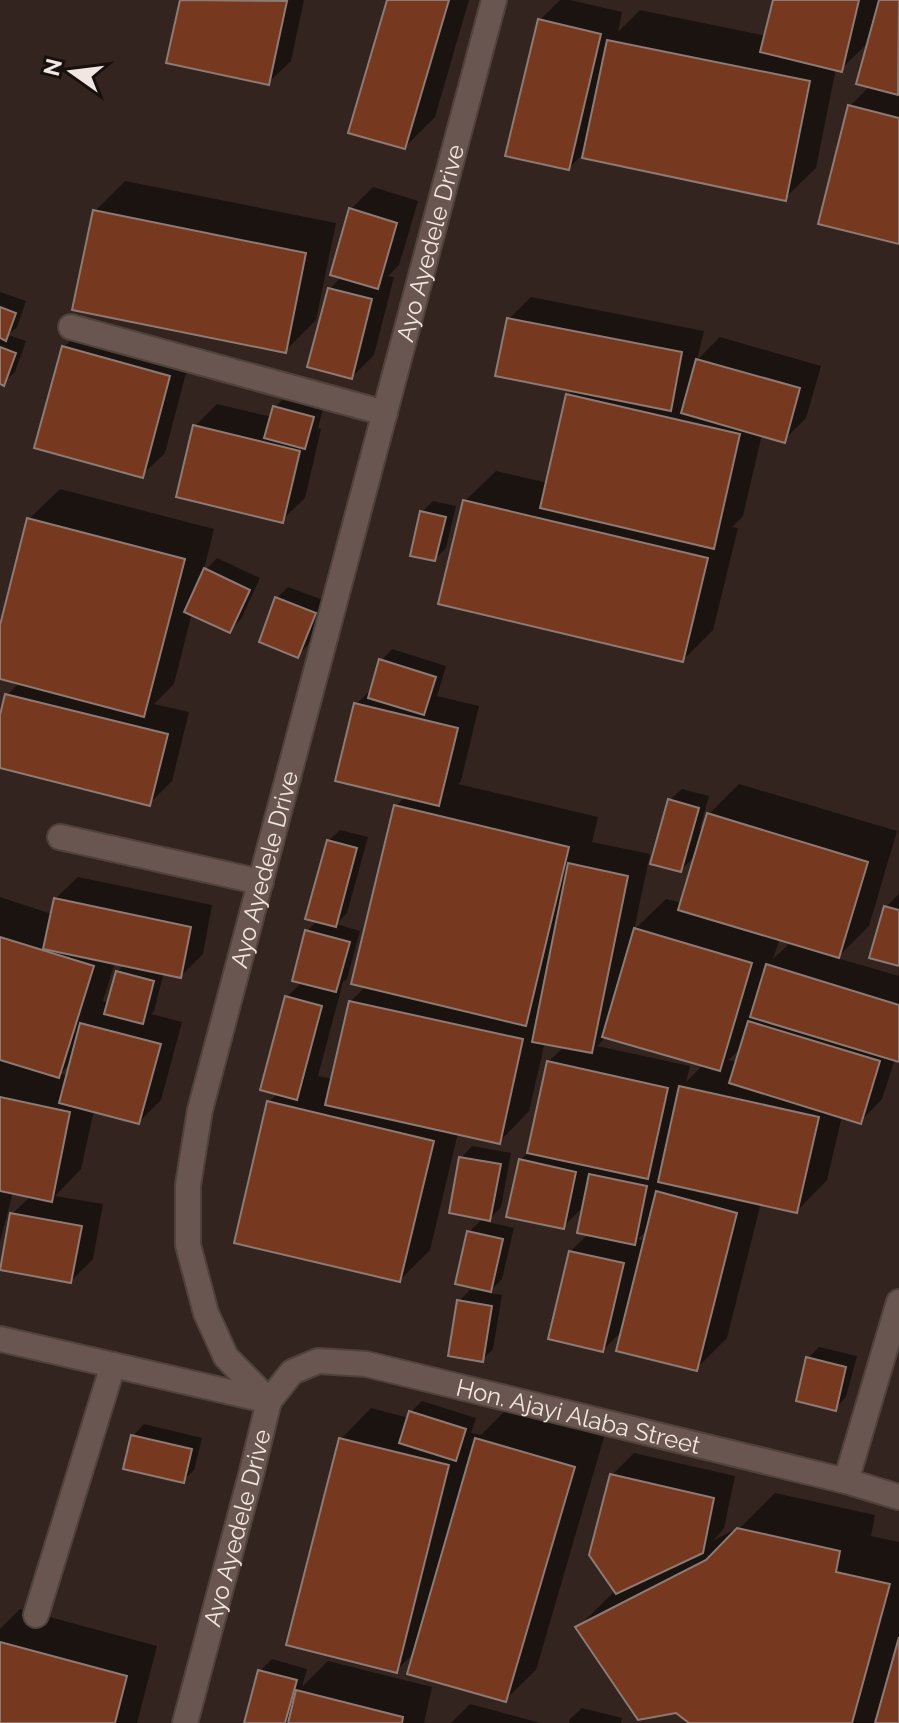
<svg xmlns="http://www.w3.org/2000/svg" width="899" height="1723" viewBox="0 0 899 1723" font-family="Raleway,sans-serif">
<rect width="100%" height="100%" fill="#34241f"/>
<g fill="#0007" fill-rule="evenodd">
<path d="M182,0H304L291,61L268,83L168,62Z"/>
<path d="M389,0H469L435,117L405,147Z"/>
<path d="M560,0H570L622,12L618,32L640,10L766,36L775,0H899V242L850,106L870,86V41L841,69L836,68L816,168L785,198L586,151L569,168L540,20Z"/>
<path d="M125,181L336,223L316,320L285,351L95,211Z"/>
<path d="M373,187L418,201L399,265L388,276L394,277L374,355L352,377L330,289L342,276L351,209Z"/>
<path d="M0,292L26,301L17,327L8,335L26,341L15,372L3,383L0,382Z"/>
<path d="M531,297L704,331L697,360L720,337L821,366L806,418L784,440L762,434L743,516L732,527L738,528L713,630L683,660L465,501L496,471L548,483L568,395L574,389L509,319Z"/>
<path d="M86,325L191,354L165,453L142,475L64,347Z"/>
<path d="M286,396L324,406L318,428L321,429L305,498L282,520L195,426L217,404L272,417L275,407Z"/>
<path d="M60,489L214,529L203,573L217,558L260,578L241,619L229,631L192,613L174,684L154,704L189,712L172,781L150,803L0,766V723L7,695L20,682L0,677V633L29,519Z"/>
<path d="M433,501L456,506L446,548L435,559L422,512Z"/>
<path d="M288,587L326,601L309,644L298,655L277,598Z"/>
<path d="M392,649L446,666L437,696L479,706L461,781L458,784L598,817L592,842L650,854L634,930L666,899L682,903L697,854L681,870L670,800L682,789L709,796L700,828L704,829L709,814L739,784L897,831L869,926L837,958L899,976V1060L895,1059L882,1099L860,1122L842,1116L827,1180L797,1211L761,1203L727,1338L696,1369L623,1330L603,1350L570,1252L588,1234L584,1206L563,1227L520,1160L529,1152L548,1062L565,1046L545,1042L529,1111L499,1142L458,1133L430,1250L400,1280L269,1102L278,1093L287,997L302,982L307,931L318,920L328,841L340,830L368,837L347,913L336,924L360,931L347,979L343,982L318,1076L333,1079L350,1002L366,986L396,806L406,796L356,704L373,688L381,661ZM780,938L791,942L773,959ZM606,1037L703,1065L686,1082L690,1066L597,1046ZM742,1046L737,1062L728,1060L734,1055ZM649,1228L646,1241L638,1239Z"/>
<path d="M78,877L212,905L203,954L181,976L164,972L154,1011L151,1014L182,1022L161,1100L139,1122L94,1110L81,1169L55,1196L103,1204L93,1259L71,1281L12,1214L31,1196L13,1192L0,1242V1061L6,1062V1059L0,1057V897L52,914L55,899ZM115,962L125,964L117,972L109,1003L103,1001ZM72,1062L68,1075L60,1074Z"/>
<path d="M899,894V964L886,907Z"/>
<path d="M472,1146L511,1153L501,1207L487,1222L514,1228L502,1279L488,1293L502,1295L493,1349L482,1360L459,1301L470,1290L480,1291V1288L469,1232L483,1218L461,1158Z"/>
<path d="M819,1347L857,1356L846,1397L835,1409L808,1358Z"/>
<path d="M422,1401L476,1418L471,1433L481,1435L508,1408L604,1437L536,1670L505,1700L416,1651L396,1671L341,1439L371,1408L409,1418L411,1412Z"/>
<path d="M144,1424L202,1438L194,1470L183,1481L133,1436Z"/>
<path d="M634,1453L735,1476L724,1528L714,1540L742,1526L775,1493L875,1515L871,1536L899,1542V1723H692L578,1627L616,1590L612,1475Z"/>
<path d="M20,1609L157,1646L137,1723H0V1629Z"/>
<path d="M272,1659L307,1669L302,1687L328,1661L432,1687L424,1723H246L260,1671Z"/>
<path d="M470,1704L540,1723H451Z"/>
<path d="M582,1708L622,1718L621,1723H569L570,1719Z"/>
</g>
<g fill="#773820" stroke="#8d7a73" stroke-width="2">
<path d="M180,0L287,1L269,85L166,63Z"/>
<path d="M387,0H449L405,149L348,133Z"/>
<path d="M773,0H859L842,72L760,52Z"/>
<path d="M879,0H899L898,95L856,84Z"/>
<path d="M538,19L601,34L569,170L505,156Z"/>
<path d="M607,40L810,81L786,201L582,158Z"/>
<path d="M848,105L899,118V244L818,224Z"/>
<path d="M349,208L397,223L378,289L330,275Z"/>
<path d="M93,210L306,253L286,353L72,310Z"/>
<path d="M328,288L372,299L352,379L307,367Z"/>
<path d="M0,307L16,313L6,341L0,338Z"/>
<path d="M507,318L682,352L671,411L495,376Z"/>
<path d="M62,346L170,376L143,478L34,448Z"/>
<path d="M0,347L16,353L4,386L0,384Z"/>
<path d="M696,359L800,388L785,443L681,413Z"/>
<path d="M566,394L740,434L714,549L540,508Z"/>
<path d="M273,406L314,417L305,449L264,438Z"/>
<path d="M193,425L300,451L283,523L176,497Z"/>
<path d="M463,500L708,558L683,662L438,604Z"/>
<path d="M420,511L446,517L435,561L410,556Z"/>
<path d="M27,518L185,559L144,717L0,679V625Z"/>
<path d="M204,568L250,590L230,633L184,612Z"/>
<path d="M275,597L316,613L298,658L259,642Z"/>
<path d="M379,659L436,677L424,715L368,698Z"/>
<path d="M5,694L168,734L150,806L0,768V715Z"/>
<path d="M354,703L458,728L439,806L335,781Z"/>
<path d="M668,799L699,808L681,872L650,864Z"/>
<path d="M394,805L569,847L526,1026L351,984Z"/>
<path d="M707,813L868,862L839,958L678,910Z"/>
<path d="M327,840L357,848L336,927L305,919Z"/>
<path d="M568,863L628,876L592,1053L532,1042Z"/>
<path d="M54,898L191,927L181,978L43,949Z"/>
<path d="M884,906L899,910V966L869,958Z"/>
<path d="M634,928L752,963L720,1071L602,1037Z"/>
<path d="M305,930L350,942L336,992L292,981Z"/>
<path d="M0,937L94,966L59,1078L0,1060Z"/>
<path d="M766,964L899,1005V1062L750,1017Z"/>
<path d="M116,971L154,981L143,1024L104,1014Z"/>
<path d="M285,996L322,1006L297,1100L260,1090Z"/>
<path d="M349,1001L523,1039L500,1144L325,1105Z"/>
<path d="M748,1021L880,1061L861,1124L729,1083Z"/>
<path d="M80,1023L161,1044L139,1124L59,1103Z"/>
<path d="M547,1061L668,1088L648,1179L527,1153Z"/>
<path d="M679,1086L819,1117L797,1213L658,1182Z"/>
<path d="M0,1097L70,1112L52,1202L0,1191Z"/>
<path d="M267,1101L434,1141L400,1282L234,1243Z"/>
<path d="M459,1157L501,1164L490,1221L449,1213Z"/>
<path d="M519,1159L576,1172L564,1229L506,1217Z"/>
<path d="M589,1174L647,1186L635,1245L577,1233Z"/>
<path d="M656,1191L737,1213L697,1371L616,1351Z"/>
<path d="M10,1213L82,1226L71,1283L0,1270Z"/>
<path d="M467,1231L503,1239L491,1292L455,1284Z"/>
<path d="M569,1251L624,1263L603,1352L548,1339Z"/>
<path d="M457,1300L492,1306L483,1362L448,1356Z"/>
<path d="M806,1357L846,1367L836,1411L796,1401Z"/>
<path d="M409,1411L466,1429L456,1461L399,1443Z"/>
<path d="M131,1435L192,1449L184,1483L123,1469Z"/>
<path d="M339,1438L449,1465L397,1673L286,1645Z"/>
<path d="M475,1438L575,1467L506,1702L407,1674Z"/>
<path d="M610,1474L714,1498L703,1553L616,1594L589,1555Z"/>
<path d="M737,1528L840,1551L836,1572L890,1584L852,1723H689L676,1713L638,1720L575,1627L706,1560Z"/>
<path d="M899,1637V1723H875Z"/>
<path d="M0,1642L127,1676L115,1723H0Z"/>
<path d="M258,1670L297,1680L285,1723H244Z"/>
<path d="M296,1690L403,1717L402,1723H288Z"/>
</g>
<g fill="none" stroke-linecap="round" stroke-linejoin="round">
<defs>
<g id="lane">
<path d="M60,837L261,882"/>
<path d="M36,1615L113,1365"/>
</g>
<g id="street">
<path d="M71,327L385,413"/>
<path id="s1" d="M0,1339L269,1401L292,1372L318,1361L366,1364L846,1481L899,1497"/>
<path d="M846,1481L899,1302"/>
<path id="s2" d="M185,1723L252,1471L269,1401L226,1357L206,1313L188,1245V1185L200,1110L494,0"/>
</g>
</defs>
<use href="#lane" stroke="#4f413c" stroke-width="28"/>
<use href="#street" stroke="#4f413c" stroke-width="28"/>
<use href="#lane" stroke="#695650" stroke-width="24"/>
<use href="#street" stroke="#695650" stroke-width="24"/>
</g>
<g text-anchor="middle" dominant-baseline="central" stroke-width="6" stroke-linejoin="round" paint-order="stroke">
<g font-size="24" fill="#f1e6e1" stroke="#17100d">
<text stroke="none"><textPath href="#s2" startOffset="1546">Ayo Ayedele Drive</textPath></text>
<text stroke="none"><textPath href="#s2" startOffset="898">Ayo Ayedele Drive</textPath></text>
<text stroke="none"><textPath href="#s1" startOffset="608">Hon. Ajayi Alaba Street</textPath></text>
<text stroke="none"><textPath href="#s2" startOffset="202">Ayo Ayedele Drive</textPath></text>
</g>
</g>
<g transform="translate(72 72) rotate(284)" stroke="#17100d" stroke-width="6" paint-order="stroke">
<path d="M0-6L14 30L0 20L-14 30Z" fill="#f1e6e1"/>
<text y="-12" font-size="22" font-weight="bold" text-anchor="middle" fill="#f1e6e1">N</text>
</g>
</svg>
